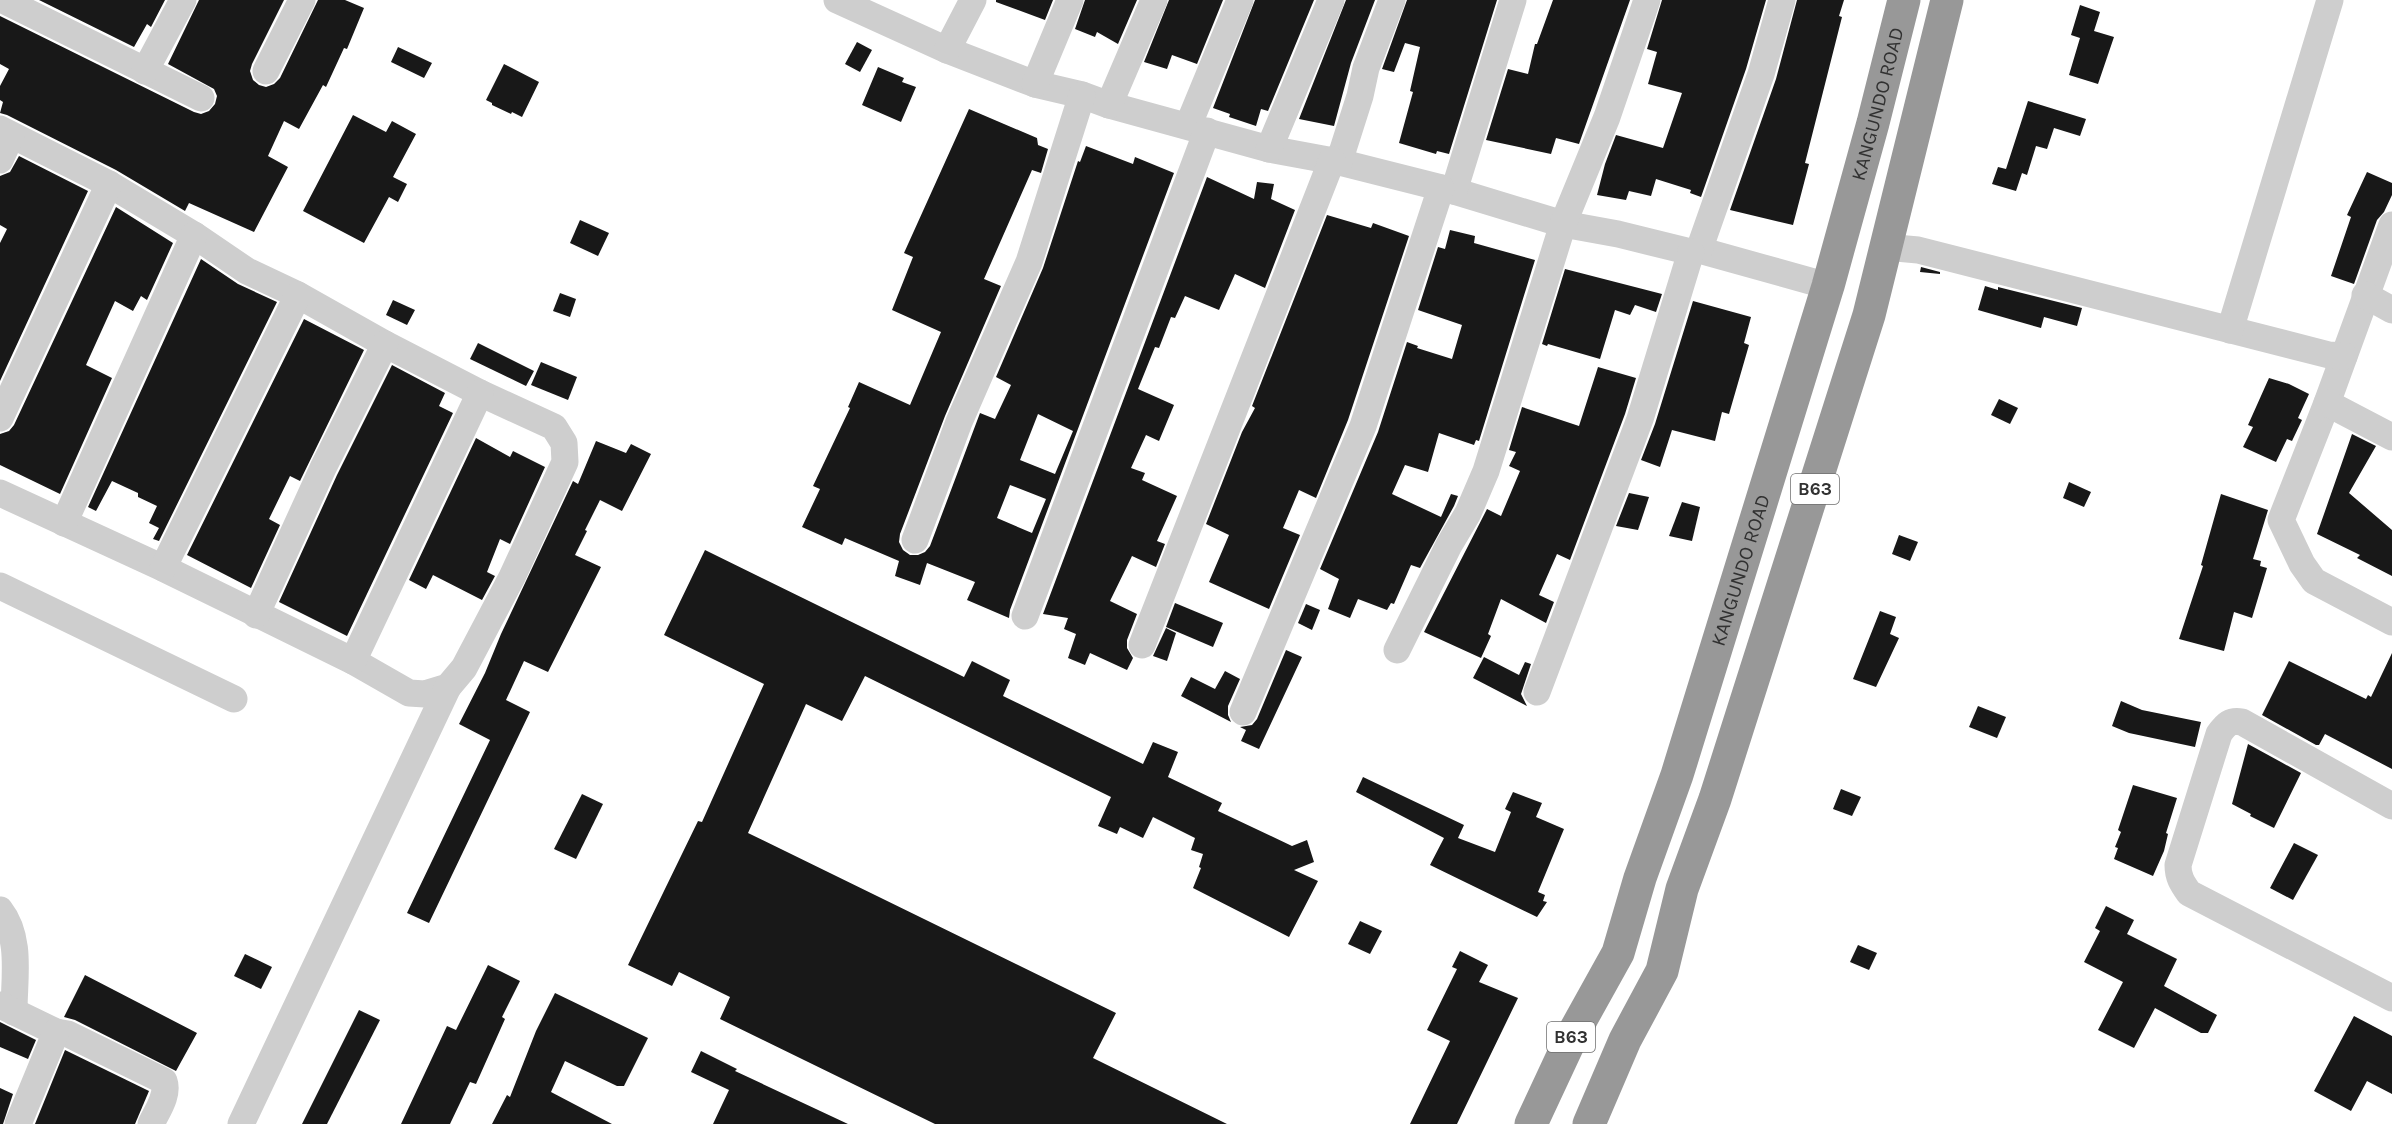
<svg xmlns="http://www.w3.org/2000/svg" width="2392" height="1124" viewBox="0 0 2392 1124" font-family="Karla,sans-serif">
<rect width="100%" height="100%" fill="#fff"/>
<g fill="#181818" fill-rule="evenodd">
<path d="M39,0H165L151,27L147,24L134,47Z"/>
<path d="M199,0H284L252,64L250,71L253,80L259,85L266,87L274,84L280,78L318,0H345L364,8L347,49L344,48L326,87L323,85L299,129L284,121L268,156L288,167L254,232L189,203L185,211L116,170L7,115L0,113L3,102L0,100V86L9,69L0,64V16L194,112L201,114L209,111L215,104L217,96L214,89L168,64Z"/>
<path d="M996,0H1053L1045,20L996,2Z"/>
<path d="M1085,0H1137L1118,44L1097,32L1095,37L1075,29Z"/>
<path d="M1169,0H1223L1197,64L1172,55L1167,69L1144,62Z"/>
<path d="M1255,0H1314L1268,111L1261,109L1256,126L1229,117L1230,114L1213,108Z"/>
<path d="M1346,0H1375L1351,63L1334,126L1299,119Z"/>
<path d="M1407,0H1497L1449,154L1437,151L1436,154L1399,143L1413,92L1410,91L1420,47L1405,43L1394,72L1382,69Z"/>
<path d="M1553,0H1630L1579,144L1556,138L1551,154L1486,140L1508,69L1528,74L1535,44H1537Z"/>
<path d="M1662,0H1766L1746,69L1701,197L1690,193L1691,190L1656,179L1651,196L1629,191L1626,200L1597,195L1605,164L1616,135L1663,148L1682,93L1648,84L1657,52L1647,49Z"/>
<path d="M1797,0H1844L1839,16L1842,17L1805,163L1809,164L1793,225L1730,210L1776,79Z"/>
<path d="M2080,5L2100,12L2094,31L2114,37L2098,84L2069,75L2080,38L2071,35Z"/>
<path d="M857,42L872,50L860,72L845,64Z"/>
<path d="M398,47L432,63L424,78L391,62Z"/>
<path d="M504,64L539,82L522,117L512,112L511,114L492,105V103L486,100Z"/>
<path d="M878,67L904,78L902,82L916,87L901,122L862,105Z"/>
<path d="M2028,101L2086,119L2080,136L2054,128L2047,149L2036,146L2027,175L2022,173L2016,191L1992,184L1998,167L2006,169Z"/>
<path d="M969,109L1037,138L1038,145L1048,149L1041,173L1032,170L984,279L1001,286L945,416L900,534L899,542L903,550L910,555H918L925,552L930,546L980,413L995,419L1011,385L996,377L1043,268L1078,161L1080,162L1086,146L1133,164L1135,157L1174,173L1010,610L1009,618L967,600L975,582L927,563L920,585L895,576L899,561L845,538L842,545L802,527L820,489L813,486L850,408L848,407L859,382L910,405L941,332L892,310L913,257L904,253ZM1038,414L1073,431L1055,474L1020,460ZM1010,485L1046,499L1032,533L997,518Z"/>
<path d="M353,115L386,132L392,121L416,134L393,177L407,184L398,202L389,197L364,243L303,211Z"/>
<path d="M19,156L88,191L0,381V243L7,229L0,225V176L10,172Z"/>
<path d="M2367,172L2392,183V195L2384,212L2377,220L2354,284L2331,276L2351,217L2347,215Z"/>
<path d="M1207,177L1254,199L1257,182L1274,184L1271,199L1295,210L1265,288L1235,274L1219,310L1185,296L1175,318L1171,317L1159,348L1155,347L1138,389L1174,405L1159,441L1146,435L1131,468L1145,473L1142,480L1177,496L1157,541L1165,544L1156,567L1132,556L1110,601L1137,614L1127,640V648L1133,658L1127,670L1090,653L1085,665L1068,658L1076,634L1064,629L1068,618L1043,614Z"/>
<path d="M116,207L173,243L147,300L141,296L133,311L115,301L86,365L112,378L60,494L0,465V434L9,431L14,425Z"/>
<path d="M1327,215L1371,228L1373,223L1409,236L1348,420L1316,498L1299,490L1283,528L1300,535L1269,609L1209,582L1229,535L1206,524L1242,432L1255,408L1252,406Z"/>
<path d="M580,220L609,233L598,256L570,243Z"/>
<path d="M1450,230L1475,236L1474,243L1535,260L1479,441L1476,440L1474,445L1439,433L1428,472L1405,465L1392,494L1441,517L1451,494L1458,496L1454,506L1420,568L1411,565L1394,604L1391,603L1387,610L1358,599L1350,618L1328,609L1339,579L1320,569L1378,432L1407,342L1418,346L1417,348L1452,359L1462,325L1418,310L1438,247L1445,249Z"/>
<path d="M201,259L238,284L277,302L159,541L153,539L159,528L149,523L157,506L138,497V493L112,481L96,511L88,507Z"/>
<path d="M1921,267L1940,272V274L1920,272Z"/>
<path d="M1565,269L1662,294L1656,312L1635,305L1630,315L1615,310L1600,359L1548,344L1547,346L1542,344Z"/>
<path d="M1985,286L1998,290V287L2082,308L2077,326L2044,317L2041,328L1978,310Z"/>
<path d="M560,293L576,299L570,317L553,311Z"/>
<path d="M393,300L415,310L407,325L386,315Z"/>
<path d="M1693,301L1751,317L1744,343L1749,345L1729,414L1722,412L1715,441L1672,430L1660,467L1641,460L1655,424Z"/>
<path d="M304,319L364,350L300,481L290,476L269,519L280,525L251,588L187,555Z"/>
<path d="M478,343L534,371L526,386L470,359Z"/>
<path d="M541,362L577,377L568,400L531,385Z"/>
<path d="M392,365L445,393L439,406L453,413L347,636L279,602L337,475Z"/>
<path d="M1598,367L1636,378L1625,414L1570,560L1557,554L1539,595L1554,602L1546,623L1501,599L1488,634L1491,636L1481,658L1424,632L1487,509L1501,516L1520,471L1509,466L1516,452L1509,450L1522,407L1579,426Z"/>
<path d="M2269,378L2289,384L2309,394L2298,418L2302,420L2292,441L2287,439L2276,462L2243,447L2253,427L2248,425Z"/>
<path d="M1999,399L2018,408L2010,424L1991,415Z"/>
<path d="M2352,434L2376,446L2349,493L2392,530V576L2357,558L2360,555L2317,534Z"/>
<path d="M476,438L510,457L513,451L545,467L510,544L500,539L487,572L495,576L482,600L433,575L426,589L409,580Z"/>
<path d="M596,441L626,453L631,444L651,454L622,511L600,500L585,530L587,531L575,555L601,567L548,672L524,661L506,700L530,712L429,923L407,913L490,740L459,724L485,673L501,634L573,481L578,484Z"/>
<path d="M2069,482L2091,492L2084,507L2063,498Z"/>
<path d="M1629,493L1649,497L1638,530L1616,526Z"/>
<path d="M2221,494L2268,510L2253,559L2261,561L2260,566L2267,568L2252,618L2234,612L2224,651L2179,639L2203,566L2201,565Z"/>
<path d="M1682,502L1700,507L1692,541L1669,536Z"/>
<path d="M1899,535L1918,542L1910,561L1892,554Z"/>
<path d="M705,550L964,677L972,661L1010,680L1003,696L1143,764L1153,742L1178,752L1168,777L1222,803L1218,811L1292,846L1307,840L1314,862L1294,870L1318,881L1289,937L1193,888L1201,868L1199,867L1203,854L1191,850L1195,838L1153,817L1143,838L1120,827L1117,834L1098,826L1111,797L865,676L842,721L806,704L748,833L1116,1013L1093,1058L1227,1124H935L720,1019L730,997L679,972L672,986L628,965L698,821L702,822L764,684L664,635Z"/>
<path d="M1175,603L1223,623L1213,647L1166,627Z"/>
<path d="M1306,604L1320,610L1312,630L1298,623Z"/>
<path d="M1880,611L1896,617L1890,634L1899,638L1876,687L1853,679Z"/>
<path d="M1166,628L1176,633L1167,661L1153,656Z"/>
<path d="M1286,650L1302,657L1259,749L1241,741L1246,730L1240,727L1252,725L1257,719Z"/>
<path d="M2392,653V769L2325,734L2319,745H2316L2262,715L2289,661L2366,699L2368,695L2371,697Z"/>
<path d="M1484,657L1519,675L1525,662L1531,664L1521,694L1527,706L1473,678Z"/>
<path d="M1225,671L1240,679L1228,706V715L1231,722L1181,696L1191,677L1215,689Z"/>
<path d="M2121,701L2142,710L2201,722L2195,747L2129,733L2112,726Z"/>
<path d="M1978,706L2006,717L1997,738L1969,727Z"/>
<path d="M2248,744L2301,773L2274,828L2250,816L2251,814L2232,804Z"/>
<path d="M1363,777L1464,825L1458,838L1495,852L1511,812L1505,809L1513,792L1542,803L1536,817L1564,829L1538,892L1545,895L1543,901L1547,902L1537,917L1430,865L1444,838L1356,792Z"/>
<path d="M2133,785L2177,798L2166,833L2168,834L2164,851L2153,876L2114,859L2118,848L2115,847L2121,832L2118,830Z"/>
<path d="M1841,789L1861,797L1852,816L1833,809Z"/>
<path d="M582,794L603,804L576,859L554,849Z"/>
<path d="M2294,843L2318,855L2293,900L2270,888Z"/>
<path d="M2106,906L2134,920L2127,934L2177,959L2164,986L2217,1015L2208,1033H2201L2155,1008L2134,1048L2098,1030L2123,982L2084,962L2100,931L2095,928Z"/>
<path d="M1360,921L1382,931L1370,954L1348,944Z"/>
<path d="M1858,945L1877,953L1869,970L1850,962Z"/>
<path d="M1460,951L1488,965L1479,982L1518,998L1457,1124H1410L1450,1041L1427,1030L1457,969L1452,967Z"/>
<path d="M245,954L272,967L261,989L234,976Z"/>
<path d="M488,965L520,981L502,1017L505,1019L476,1084L470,1082L450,1124H401L447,1026L456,1030Z"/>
<path d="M85,975L197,1033L176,1071L75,1020L64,1017Z"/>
<path d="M555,993L648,1038L624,1086H617L565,1061L551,1092L612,1124H492L507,1095L510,1097L536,1031Z"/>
<path d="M359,1010L380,1020L327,1124H302Z"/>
<path d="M2354,1016L2392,1036V1094L2367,1081L2351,1111L2314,1091Z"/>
<path d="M0,1022L36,1040L28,1059L0,1047Z"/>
<path d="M65,1050L149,1091L135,1124H35Z"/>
<path d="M701,1051L737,1069L735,1071L848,1124H713L729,1090L691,1072Z"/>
<path d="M0,1088L13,1094L3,1124H0Z"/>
</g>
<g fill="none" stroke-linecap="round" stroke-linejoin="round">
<g stroke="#cecece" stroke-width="27">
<path d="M3,0L201,98"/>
<path d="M837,0L947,50L1035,84L1082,95L1109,105L1269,149L1339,162L1454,191L1563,224L1618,234L1691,252L1699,250L1828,286"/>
<path d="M947,50L973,0"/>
<path d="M145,71L183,0"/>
<path d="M266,71L302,0"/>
<path d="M1035,84L1070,0"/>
<path d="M1109,105L1154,0"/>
<path d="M1188,126L1240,0"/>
<path d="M0,129L109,184L194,235L247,271L298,295L385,344L480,393L554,427L564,443L565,462L512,577L464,668L448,687L425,694L409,693L353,661L163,568L0,493"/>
<path d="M1269,149L1331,0"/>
<path d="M0,160L11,136"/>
<path d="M1339,162L1360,96L1366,68L1392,0"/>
<path d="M1454,191L1513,0"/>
<path d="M2392,225L2327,403L2281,520L2302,564L2314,581L2392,622"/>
<path d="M1885,247L1918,250L2329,355L2344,356"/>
<path d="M1699,250L1761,74L1782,0"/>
<path d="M2365,295L2392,310"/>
<path d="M2230,330L2330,0"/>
<path d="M2327,403L2392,437"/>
<path d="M0,418L109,184"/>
<path d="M64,523L194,235"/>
<path d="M915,540L959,422L1029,262L1082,95"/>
<path d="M163,568L298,295"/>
<path d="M0,586L234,699"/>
<path d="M256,615L323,468L385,344"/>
<path d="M1025,616L1207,131"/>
<path d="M1142,645L1332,160"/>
<path d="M1397,650L1449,545L1468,513L1486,471L1563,224L1607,117L1647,0"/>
<path d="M353,661L480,393"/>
<path d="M1537,692L1640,419L1691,252"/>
<path d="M1243,712L1363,426L1441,188"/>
<path d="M2392,806L2242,722C2230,720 2226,724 2219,734L2178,865C2178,877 2182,883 2189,893L2392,998"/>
<path d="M0,910C22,938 14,978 14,1012"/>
<path d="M0,1005L56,1032L68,1034L164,1081C169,1095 157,1111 151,1124"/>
<path d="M18,1124L56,1032"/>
<path d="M241,1124L448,687"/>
</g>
<g stroke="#989898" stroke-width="33">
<path id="s1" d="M1531,1124L1573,1034L1618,953L1640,878L1677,775L1828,286L1873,123L1904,0"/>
<path d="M1589,1124L1625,1040L1662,971L1682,889L1715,799L1869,315L1947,0"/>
</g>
</g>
<g text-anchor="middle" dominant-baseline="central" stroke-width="6" stroke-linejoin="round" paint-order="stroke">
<g fill="#fff" stroke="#6f6f6f" stroke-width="1.5">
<rect x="1791" y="474" width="48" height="30" rx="4.5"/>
<rect x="1547" y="1022" width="48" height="30" rx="4.5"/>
</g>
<g font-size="18" font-weight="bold" fill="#313131">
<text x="1815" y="489">B63</text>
<text x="1571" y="1037">B63</text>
</g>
<g font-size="20" fill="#313131" stroke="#fff">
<text stroke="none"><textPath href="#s1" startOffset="1080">KANGUNDO ROAD</textPath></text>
<text stroke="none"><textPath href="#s1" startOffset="594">KANGUNDO ROAD</textPath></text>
</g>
</g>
</svg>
